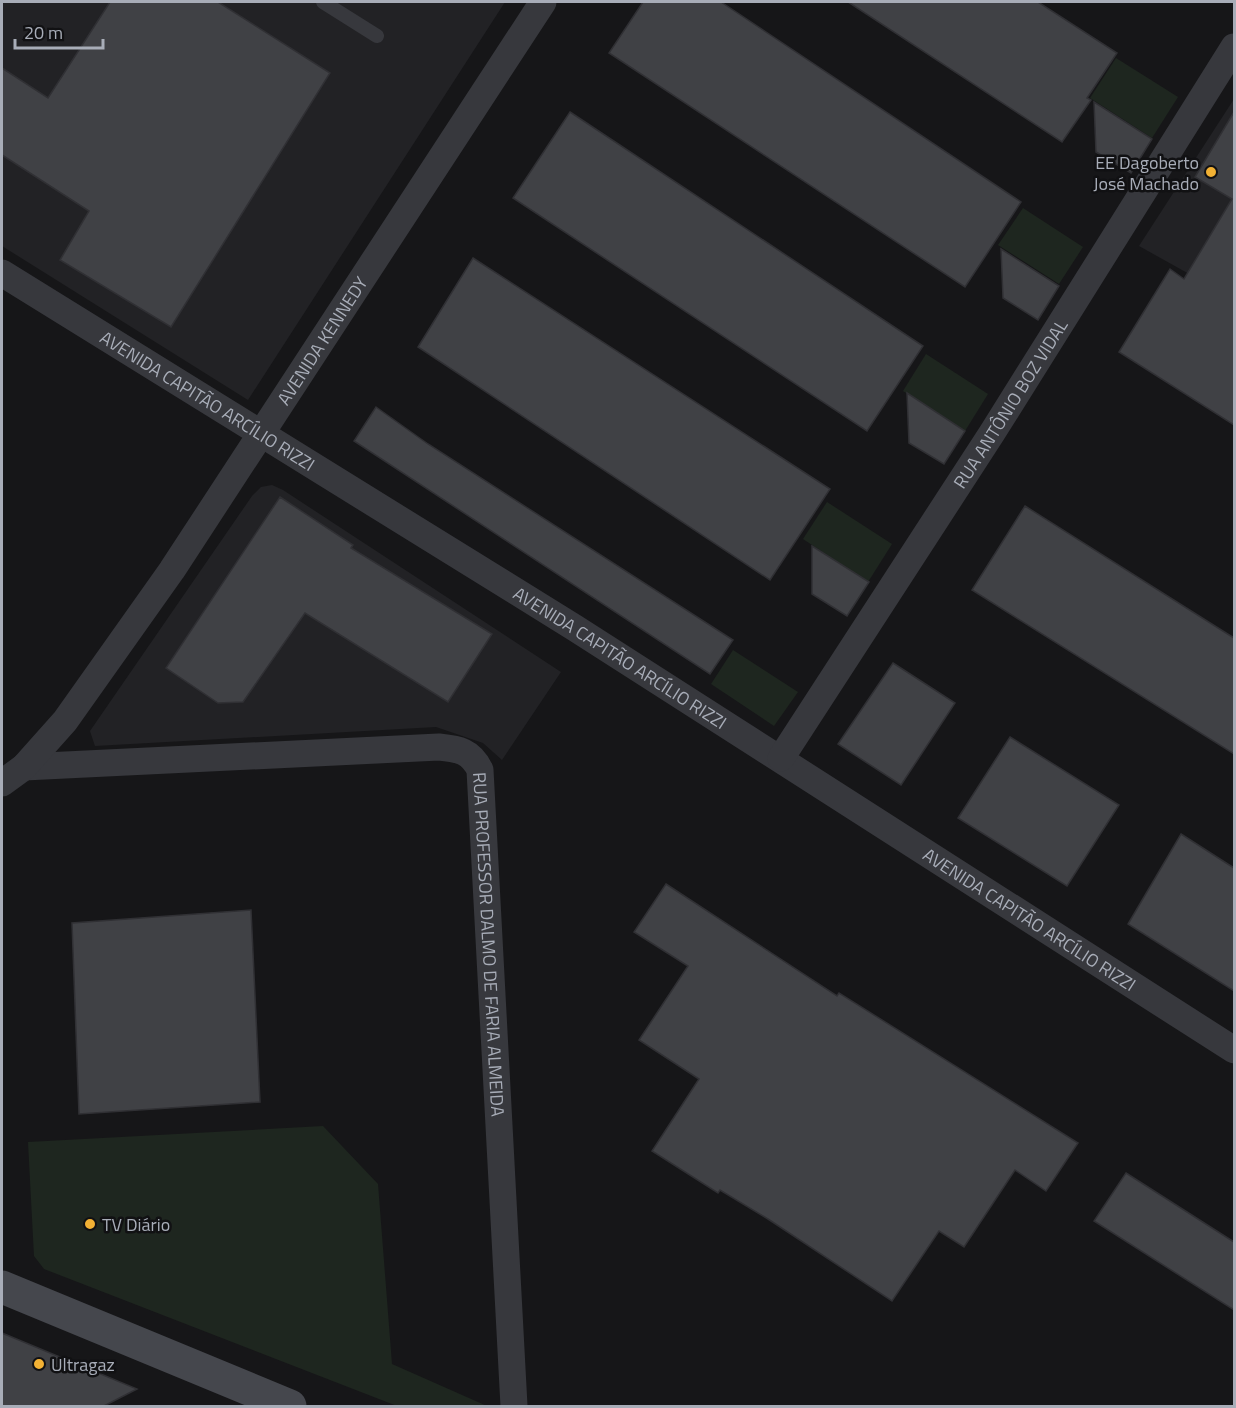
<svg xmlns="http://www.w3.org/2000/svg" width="1236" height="1408" viewBox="0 0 1236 1408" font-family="'Titillium Web',sans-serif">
<rect width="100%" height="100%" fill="#161618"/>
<g fill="#222225">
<path d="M2,2H505L248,400L2,246Z"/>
<path d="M1234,99V299L1139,246Z"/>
<path d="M272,485L283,490L561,672L502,760L483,743L436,727L95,746L90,731L252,496L261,487Z"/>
</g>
<g fill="#1e261f">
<path d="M1116,58L1178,97L1152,138L1090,98Z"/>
<path d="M1023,208L1083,247L1059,284L998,245Z"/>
<path d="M926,354L988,394L965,431L903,391Z"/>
<path d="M827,502L892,544L868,582L803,539Z"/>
<path d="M733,650L798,692L774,726L711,684Z"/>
<path d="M323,1126L378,1184L392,1364L487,1406H397L44,1269L34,1256L28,1142Z"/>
</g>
<g fill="#404145" stroke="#303034" stroke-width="1.5">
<path d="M110,2H218L330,73L171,327L60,260L89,211L2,155V68L48,98Z"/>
<path d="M643,2H721L1021,202L965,287L609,53Z"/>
<path d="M848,2H1038L1117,53L1087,98L1091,100L1062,142Z"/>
<path d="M1094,102L1152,139L1131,173L1096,152Z"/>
<path d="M570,112L923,346L867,431L513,198Z"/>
<path d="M1234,112V425L1119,352L1170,269L1184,279L1232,199L1195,177Z"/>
<path d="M1001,249L1059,286L1038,320L1003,298Z"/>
<path d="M473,258L830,489L770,580L418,347Z"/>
<path d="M907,393L965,431L944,464L909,443Z"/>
<path d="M376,407L428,444L733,640L710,674L354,441Z"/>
<path d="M280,497L353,545L351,548L492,634L448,702L305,613L243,702L218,703L166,668Z"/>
<path d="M1025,506L1234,638V754L972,590Z"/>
<path d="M812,546L869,582L847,616L812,594Z"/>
<path d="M893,663L955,703L901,785L838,744Z"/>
<path d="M1010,737L1119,805L1067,886L958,818Z"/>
<path d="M1181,834L1234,868V991L1128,924Z"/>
<path d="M666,884L837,996L839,993L1078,1143L1046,1191L1015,1170L964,1247L939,1231L892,1301L768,1219L720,1190L718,1193L652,1151L699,1079L639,1040L688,966L634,932Z"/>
<path d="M251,910L260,1102L79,1114L72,923Z"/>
<path d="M1126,1173L1234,1242V1310L1094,1221Z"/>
<path d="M2,1333L137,1389L102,1407H2Z"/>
</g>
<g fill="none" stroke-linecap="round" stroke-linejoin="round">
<path stroke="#37383d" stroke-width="14" d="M323,2L377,36"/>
<g stroke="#37383d" stroke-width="27">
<path id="s1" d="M2,273L575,628L1234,1050"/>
<path id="s2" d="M781,758L992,433L1234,47"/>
<path id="s3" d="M24,767L439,747C459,749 471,751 480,770L514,1406"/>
<path id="s4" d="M2,783L24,767L65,721L172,570L543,2"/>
</g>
<path stroke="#45474d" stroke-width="33" d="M2,1287L290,1406"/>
</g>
<g fill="#f2b134" stroke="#111113" stroke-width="2">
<circle cx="1211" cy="172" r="6"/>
<circle cx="90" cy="1224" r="6"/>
<circle cx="39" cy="1364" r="6"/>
</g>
<g text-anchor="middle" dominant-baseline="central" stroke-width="5" stroke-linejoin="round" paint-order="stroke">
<g font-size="18" fill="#a8adb8" stroke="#111113" text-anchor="start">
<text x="1199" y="162" text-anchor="end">EE Dagoberto<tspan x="1199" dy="21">José Machado</tspan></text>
<text x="102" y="1224">TV Diário</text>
<text x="51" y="1364">Ultragaz</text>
</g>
<g font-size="18" fill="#a8adb8" stroke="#111113">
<text stroke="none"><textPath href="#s4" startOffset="548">AVENIDA KENNEDY</textPath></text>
<text stroke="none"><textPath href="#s1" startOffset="242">AVENIDA CAPITÃO ARCÍLIO RIZZI</textPath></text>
<text stroke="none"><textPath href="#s2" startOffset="422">RUA ANTÔNIO BOZ VIDAL</textPath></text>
<text stroke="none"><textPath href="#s1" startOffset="728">AVENIDA CAPITÃO ARCÍLIO RIZZI</textPath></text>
<text stroke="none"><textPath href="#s1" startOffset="1214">AVENIDA CAPITÃO ARCÍLIO RIZZI</textPath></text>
<text stroke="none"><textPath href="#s3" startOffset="640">RUA PROFESSOR DALMO DE FARIA ALMEIDA</textPath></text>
</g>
</g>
<rect width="1236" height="1408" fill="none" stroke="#a8adb8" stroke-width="6"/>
<path d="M15 39v9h88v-9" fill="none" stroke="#a8adb8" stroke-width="3"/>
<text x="24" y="39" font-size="18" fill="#a8adb8" stroke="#111113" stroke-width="4.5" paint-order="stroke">20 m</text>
</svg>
